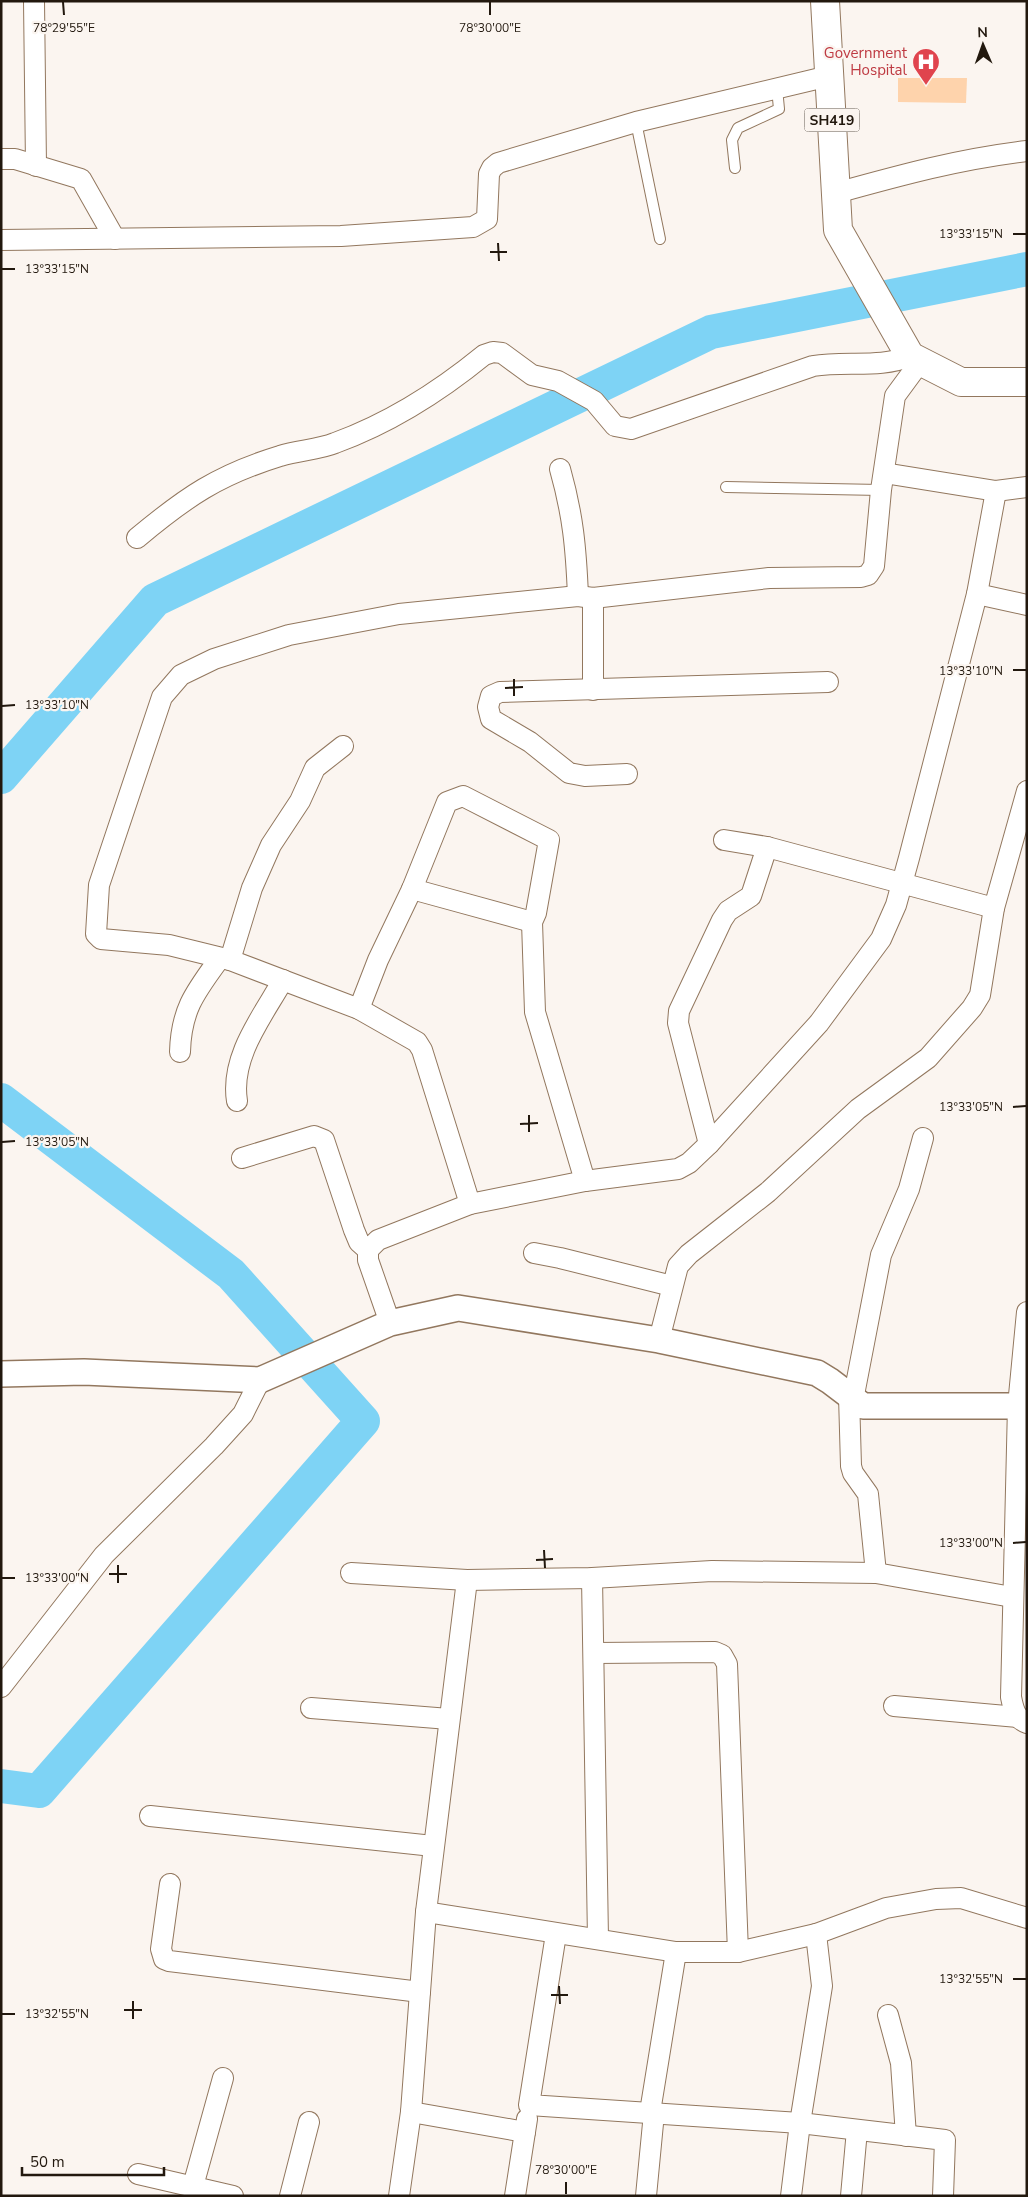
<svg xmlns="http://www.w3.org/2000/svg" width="1028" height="2197" viewBox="0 0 1028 2197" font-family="'Nunito Sans',sans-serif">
<rect width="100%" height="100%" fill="#fbf5f0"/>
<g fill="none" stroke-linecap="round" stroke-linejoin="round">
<g stroke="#7ed3f5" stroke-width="34">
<path d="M1,777L155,600L711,332L1027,269"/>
<path d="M1,1100L231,1274L363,1421L39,1791L1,1786"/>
</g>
</g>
<path fill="#fed3ac" d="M898,78H967L966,103L898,102Z"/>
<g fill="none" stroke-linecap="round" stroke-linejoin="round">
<defs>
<g id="service">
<path d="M636,122L660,239"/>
<path d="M735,168L732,140L738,128L779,109L777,88"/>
<path d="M726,487L881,490"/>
</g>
<g id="minor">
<path d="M34,1L36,166"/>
<path d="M1,159H15L81,179L115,239"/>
<path d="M836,193C901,175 959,159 1027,151"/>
<path d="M1,240L341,236L473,227L487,219L489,174L492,168L498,163L636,122L829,76"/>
<path d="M560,469C573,515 576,548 578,596"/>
<path d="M884,473L996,491L1027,487"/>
<path d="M137,538C186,497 218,475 280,456C298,450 318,450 335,443C390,423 440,391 484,355L493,352L502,353L532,375L558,381L594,401L615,426L631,429L813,366C846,360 879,369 910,356"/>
<path d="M977,594L1027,605"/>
<path d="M593,690V598"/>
<path d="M627,774L585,776L569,773L530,742L491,719L488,707L491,696L500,692L828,682"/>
<path d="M724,840L767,847L994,908"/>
<path d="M412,889L532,922"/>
<path d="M230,960L252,888L271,845L300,801L315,768L343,746"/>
<path d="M359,1009L378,960L412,889L447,802L463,796L549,840L536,913L532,922L535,1012L585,1181"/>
<path d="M180,1052C181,1009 196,991 220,958"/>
<path d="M237,1101C230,1057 262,1017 283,980"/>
<path d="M709,1144L678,1023L679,1011L722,920L728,911L751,896L767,847"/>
<path d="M242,1158L314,1136L324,1140L354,1230L359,1242L368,1250"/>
<path d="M470,1204L422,1050L417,1042L359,1009L230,960L169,945L101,939L96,934L99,885L162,697L181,675L214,659L289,635L399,614L578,596L593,598L769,578L861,577L868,575L874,566L881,490L895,396L920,362"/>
<path d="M534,1253L560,1258L672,1286"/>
<path d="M1027,1312L1018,1406L1011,1697C1013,1707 1015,1719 1027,1723"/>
<path d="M390,1323L368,1260V1250L378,1240L470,1204L585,1181L678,1169L689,1163L709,1144L819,1023L881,939L896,905L909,858L977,594L996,491"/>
<path d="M659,1340L678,1266L689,1254L768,1192L858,1109L928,1058L972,1008L980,995L994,908L1027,791"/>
<path d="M849,1396L851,1466L853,1473L868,1494L876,1573"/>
<path d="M853,1400L881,1255L909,1189L923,1138"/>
<path d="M351,1573L467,1580L592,1578L712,1571L876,1573L1012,1597"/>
<path d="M592,1578L598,1939"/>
<path d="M595,1653L715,1652L722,1655L727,1664L738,1952"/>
<path d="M1,1687L104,1555L214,1446L243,1414L260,1380"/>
<path d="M894,1706L1018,1717"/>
<path d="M311,1708L449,1719"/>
<path d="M150,1816L433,1846"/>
<path d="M170,1884L161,1949L164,1959L169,1961L420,1992"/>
<path d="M426,1912L676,1952H738L816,1934L886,1908L936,1899L961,1898L1027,1918"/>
<path d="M556,1934L529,2105L800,2123L945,2140L943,2196"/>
<path d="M888,2015L901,2063L906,2136"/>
<path d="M411,2112L525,2132"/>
<path d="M650,2112L676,1952"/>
<path d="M138,2174L233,2196"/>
<path d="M193,2186L223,2078"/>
<path d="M290,2196L309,2122"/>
<path d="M399,2196L411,2112L426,1912L467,1580"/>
<path d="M515,2196L527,2119"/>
<path d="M646,2196L654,2113"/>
<path d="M791,2196L800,2123L822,1986L816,1934"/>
<path d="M851,2196L857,2130"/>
</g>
<path id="tertiary" d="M1,1374L84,1372L260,1380L390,1323L458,1308L659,1340L817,1373L830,1381L863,1406H1027"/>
<path id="primary" d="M825,1L838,230L910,356L961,382H1027"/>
</defs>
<use href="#service" stroke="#92775e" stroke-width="12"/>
<use href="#minor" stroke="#92775e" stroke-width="22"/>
<use href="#tertiary" stroke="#92775e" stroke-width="28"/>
<use href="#primary" stroke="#92775e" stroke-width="30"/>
<use href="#service" stroke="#fff" stroke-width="10"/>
<use href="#minor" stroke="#fff" stroke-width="20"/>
<use href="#tertiary" stroke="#fff" stroke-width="25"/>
<use href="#primary" stroke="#fff" stroke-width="28"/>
</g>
<path fill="none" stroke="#22180e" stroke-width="2" d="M63,2L64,15M490,2V15M1013,234H1026M498,243L499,261M490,252H507M2,269H15M1013,670H1026M514,679V696M505,688L523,687M2,706L15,705M1013,1107L1026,1106M529,1115V1132M520,1124L538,1123M2,1142L15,1141M1013,1543L1026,1542M544,1550L545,1568M536,1560L553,1559M118,1565V1583M109,1574H127M2,1578H15M1013,1979H1026M559,1986L560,2004M551,1995H568M133,2001V2019M124,2010H142M2,2014H15M566,2182V2194"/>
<defs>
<symbol id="hospital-pin" viewBox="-11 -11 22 30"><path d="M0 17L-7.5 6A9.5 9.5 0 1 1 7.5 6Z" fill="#e0444e" stroke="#fbf5f0"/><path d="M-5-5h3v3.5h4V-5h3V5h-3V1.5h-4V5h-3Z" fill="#fff"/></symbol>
</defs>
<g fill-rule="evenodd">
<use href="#hospital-pin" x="910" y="46" width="32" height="43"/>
</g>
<g text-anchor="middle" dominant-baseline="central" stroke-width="4.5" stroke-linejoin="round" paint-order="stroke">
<rect fill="#fbf5f0" stroke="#635a52" stroke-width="1" x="804.5" y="108.5" width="55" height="23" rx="4"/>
<g font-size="14" font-weight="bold" fill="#22180e">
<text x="832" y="120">SH419</text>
</g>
<g font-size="15" fill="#be3a42" stroke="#fbf5f0" text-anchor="end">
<text x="907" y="53">Government<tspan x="907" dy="17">Hospital</tspan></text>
</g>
</g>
<g font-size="12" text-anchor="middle" fill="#22180e" stroke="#fbf5f0" stroke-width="4.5" stroke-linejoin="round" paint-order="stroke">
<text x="64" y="32">78°29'55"E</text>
<text x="490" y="32">78°30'00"E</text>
<text x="971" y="238">13°33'15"N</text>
<text x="57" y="273">13°33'15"N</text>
<text x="971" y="675">13°33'10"N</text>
<text x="57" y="709">13°33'10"N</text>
<text x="971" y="1111">13°33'05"N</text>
<text x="57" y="1146">13°33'05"N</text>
<text x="971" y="1547">13°33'00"N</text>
<text x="57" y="1582">13°33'00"N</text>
<text x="971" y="1983">13°32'55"N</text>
<text x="57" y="2018">13°32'55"N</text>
<text x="566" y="2174">78°30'00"E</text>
</g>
<rect width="1028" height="2197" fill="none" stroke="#22180e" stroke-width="5"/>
<g transform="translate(983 45) rotate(358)" stroke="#fbf5f0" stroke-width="4" paint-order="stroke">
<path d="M0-4L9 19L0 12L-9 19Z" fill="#22180e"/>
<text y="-8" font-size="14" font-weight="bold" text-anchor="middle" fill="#22180e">N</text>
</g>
<path d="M22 2167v8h142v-8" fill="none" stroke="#22180e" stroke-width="2.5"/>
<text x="30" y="2167" font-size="15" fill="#22180e" stroke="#fbf5f0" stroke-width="4" paint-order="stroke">50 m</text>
</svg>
